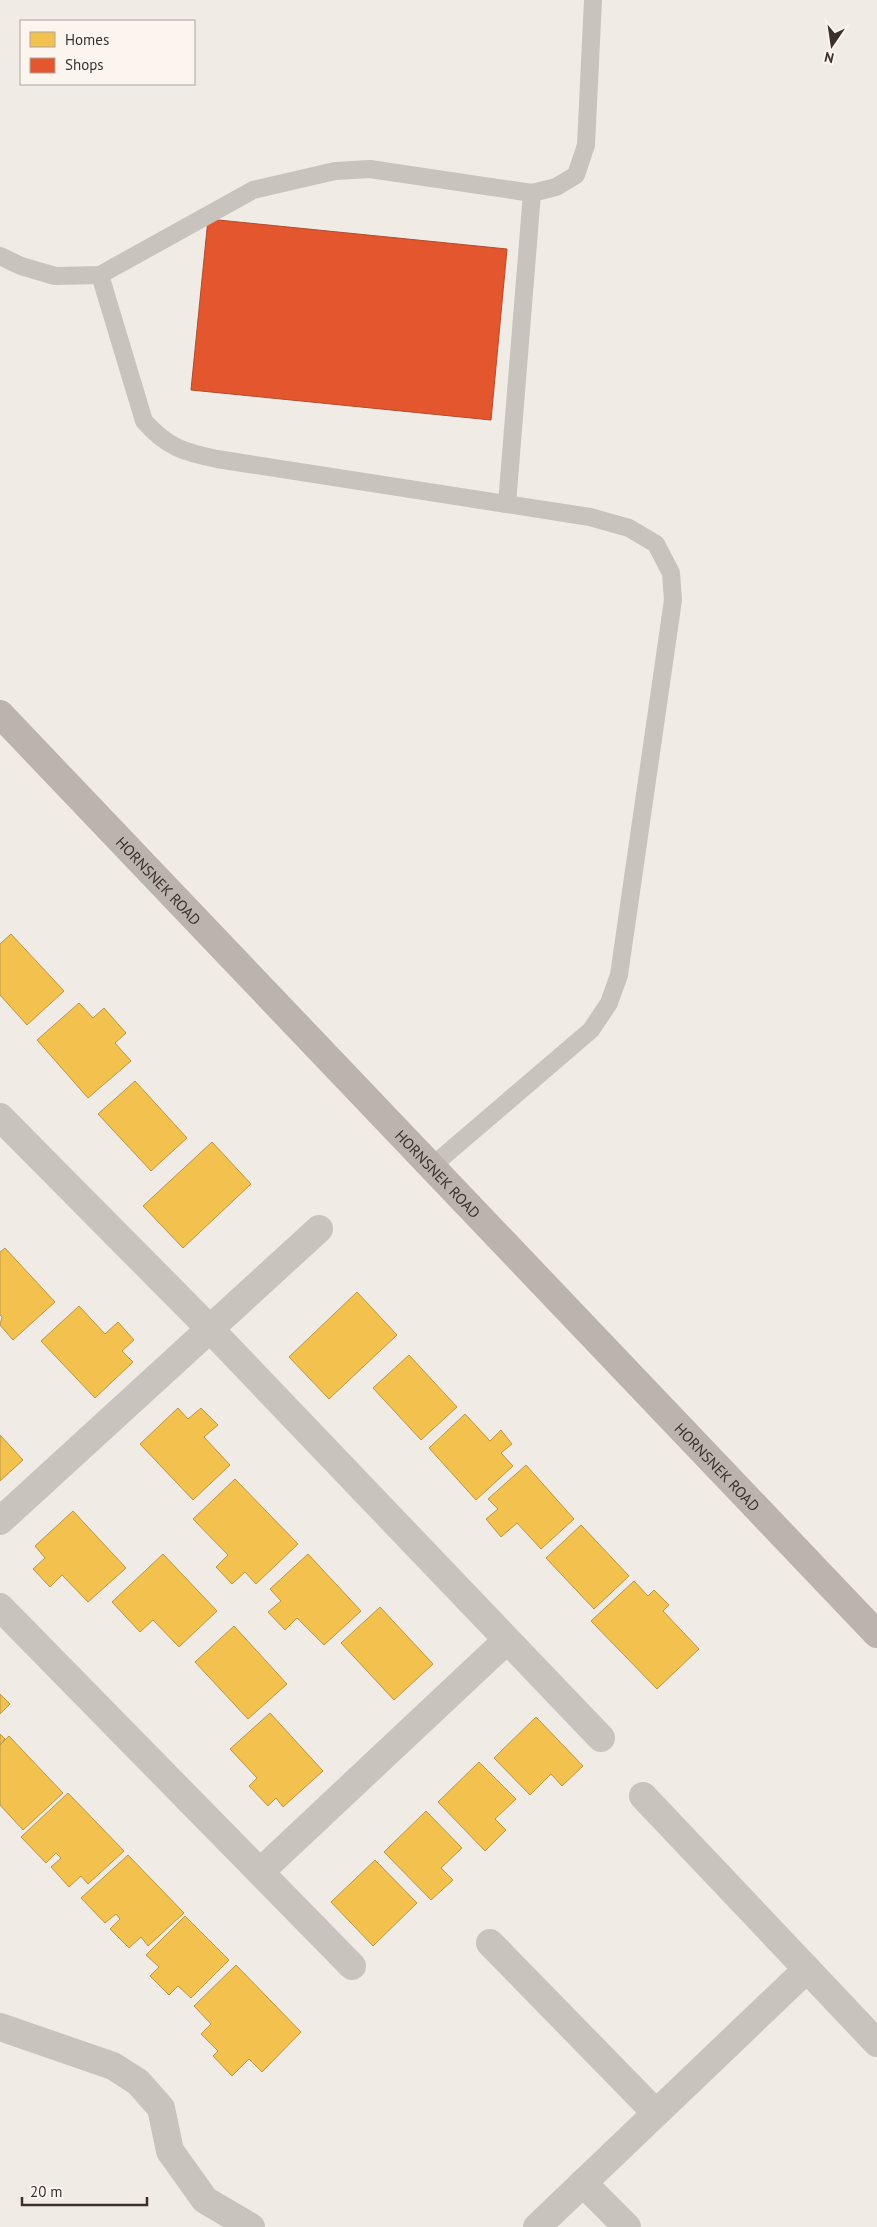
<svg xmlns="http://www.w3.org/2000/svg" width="877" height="2227" viewBox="0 0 877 2227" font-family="'PT Sans',sans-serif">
<rect width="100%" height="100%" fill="#f0ebe5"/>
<g fill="#f2c14e" stroke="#bb9644">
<path d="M11,934L64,991L27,1025L0,995V944Z"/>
<path d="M79,1003L93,1018L104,1008L126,1033L115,1043L131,1061L88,1098L37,1040Z"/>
<path d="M135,1081L187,1138L151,1171L98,1114Z"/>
<path d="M212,1142L251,1184L183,1248L143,1206Z"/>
<path d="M5,1248L55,1302L13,1340L0,1325L2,1317L0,1315V1252Z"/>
<path d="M357,1292L397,1335L329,1399L289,1357Z"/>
<path d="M79,1306L105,1334L118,1322L134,1340L122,1351L133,1362L95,1398L41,1341Z"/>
<path d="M409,1355L457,1407L421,1440L373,1388Z"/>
<path d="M178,1408L188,1419L201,1408L218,1425L204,1437L230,1465L193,1500L140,1444Z"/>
<path d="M465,1414L490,1441L501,1430L512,1444L501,1453L513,1466L476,1500L429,1448Z"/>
<path d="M0,1435L23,1460L0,1481Z"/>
<path d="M526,1465L574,1519L541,1549L517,1523L501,1537L486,1519L498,1509L488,1499Z"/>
<path d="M235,1479L298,1544L256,1584L245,1572L232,1584L216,1567L228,1555L193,1519Z"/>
<path d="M73,1511L126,1568L88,1602L62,1575L50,1587L33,1569L45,1558L35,1546Z"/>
<path d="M581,1525L629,1576L594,1609L546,1558Z"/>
<path d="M163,1554L217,1611L179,1647L153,1620L140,1632L112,1602Z"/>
<path d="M308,1554L361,1611L324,1645L297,1618L285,1630L268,1612L281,1601L270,1589Z"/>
<path d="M634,1581L648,1596L654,1590L669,1605L663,1611L699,1649L657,1689L591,1621Z"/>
<path d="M380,1607L433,1664L394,1700L341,1643Z"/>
<path d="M234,1626L287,1684L248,1719L195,1662Z"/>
<path d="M0,1694L10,1704L0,1714Z"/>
<path d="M270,1713L323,1771L283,1807L276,1798L268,1806L249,1786L257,1778L230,1749Z"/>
<path d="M536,1717L583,1766L562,1786L551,1774L530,1795L494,1758Z"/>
<path d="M0,1734L5,1739L0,1745Z"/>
<path d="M9,1736L63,1793L23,1830L0,1805V1745Z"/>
<path d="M479,1762L516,1799L495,1819L506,1830L485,1851L438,1802Z"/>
<path d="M68,1793L124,1851L88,1884L81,1876L69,1887L51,1867L61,1858L56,1853L46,1863L21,1837Z"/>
<path d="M426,1811L462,1848L441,1868L453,1880L431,1900L384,1852Z"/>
<path d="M128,1855L184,1913L148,1946L141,1937L129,1948L110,1929L120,1919L116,1914L105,1923L81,1898Z"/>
<path d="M375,1860L417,1903L373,1946L331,1902Z"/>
<path d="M185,1916L229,1960L191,1998L178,1986L169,1995L150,1976L159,1967L146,1955Z"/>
<path d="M236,1965L301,2032L262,2072L249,2059L232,2076L213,2056L218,2051L201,2034L211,2024L194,2006Z"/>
</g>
<path fill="#e4572e" stroke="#b14b2d" d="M208,219L507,249L491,420L191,390Z"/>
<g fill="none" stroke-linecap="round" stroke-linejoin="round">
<g stroke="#c9c3be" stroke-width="18">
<path d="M0,256L21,266L55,276L100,275L253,190L335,171L370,169L532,193L556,187L576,175L586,145L593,0"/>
<path d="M100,275L144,421C167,447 183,452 217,459L590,517L629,528L656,544L671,573L673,600L619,975L609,1003L591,1030L431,1167"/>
<path d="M507,504L532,193"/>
</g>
<g stroke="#c9c3be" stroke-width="28">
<path d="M0,1117L211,1330L601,1738"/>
<path d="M0,1521L319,1229"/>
<path d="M0,1607L352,1966"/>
<path d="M643,1796L877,2043"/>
<path d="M260,1872L506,1641"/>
<path d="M490,1943L656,2113"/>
<path d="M0,2027L113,2066L138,2082L161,2108L170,2151L205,2200L251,2227"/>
<path d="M583,2183L627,2227"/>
<path d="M537,2227L807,1969"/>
</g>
<path stroke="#bab3ae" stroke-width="28" id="s1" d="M0,714L877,1634"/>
</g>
<g text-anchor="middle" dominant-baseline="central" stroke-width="5" stroke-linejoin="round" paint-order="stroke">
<g font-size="15" fill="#3b302b" stroke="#fbf5ee">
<text stroke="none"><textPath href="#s1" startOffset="230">HORNSNEK ROAD</textPath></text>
<text stroke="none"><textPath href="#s1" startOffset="635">HORNSNEK ROAD</textPath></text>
<text stroke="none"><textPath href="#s1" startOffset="1040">HORNSNEK ROAD</textPath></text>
</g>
</g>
<rect x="20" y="20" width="175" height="65" fill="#fbf5ee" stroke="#aea6a0"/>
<rect x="30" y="32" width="25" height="15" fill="#f2c14e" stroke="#aea6a0"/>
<text x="65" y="45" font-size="15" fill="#3b302b">Homes</text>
<rect x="30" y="58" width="25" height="15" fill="#e4572e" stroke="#aea6a0"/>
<text x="65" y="70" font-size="15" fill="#3b302b">Shops</text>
<g transform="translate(832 45) rotate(193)" stroke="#fbf5ee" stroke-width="4" paint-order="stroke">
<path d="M0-4L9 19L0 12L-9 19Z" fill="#3b302b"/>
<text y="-8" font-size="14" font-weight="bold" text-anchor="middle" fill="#3b302b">N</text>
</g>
<path d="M22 2197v8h125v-8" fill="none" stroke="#3b302b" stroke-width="2.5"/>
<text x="30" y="2197" font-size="15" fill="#3b302b" stroke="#fbf5ee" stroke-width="4" paint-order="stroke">20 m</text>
</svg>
